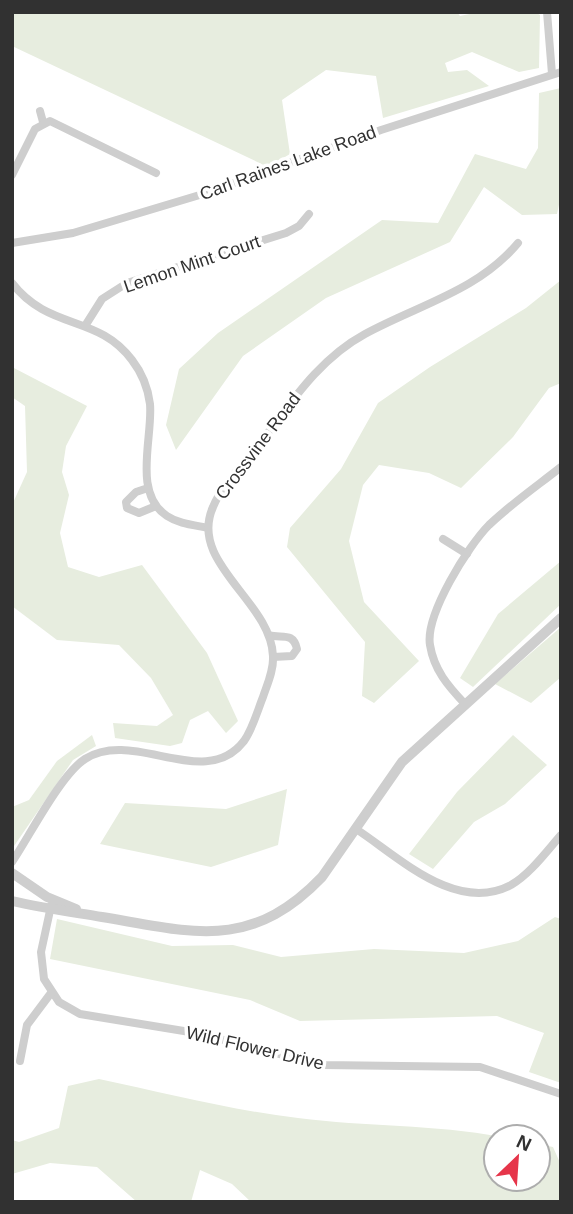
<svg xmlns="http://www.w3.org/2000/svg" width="573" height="1214" viewBox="0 0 573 1214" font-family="Arial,sans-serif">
<rect width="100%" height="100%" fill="#fff"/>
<g fill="#e7eddf">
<path d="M12,12H457L460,16L479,12H535L540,15L539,68L519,72L472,52L445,63L448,72L467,70L489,86L383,118L376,76L326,70L282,100L290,154L268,167L12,46Z"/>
<path d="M561,88V195L557,214L522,215L484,187L450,242L326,298L243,356L176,450L166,425L179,369L218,333L382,220L438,223L475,154L526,169L538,148L539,93Z"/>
<path d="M561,280V383L549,388L513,437L461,488L429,473L379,465L363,485L349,541L364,602L419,661L374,703L362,696L365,642L287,547L290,528L341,469L378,403L430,367L526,308Z"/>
<path d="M12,367L87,406L66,446L62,472L69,495L60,533L68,567L99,577L142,565L207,653L238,721L226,733L208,711L190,720L182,743L170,746L115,738L113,723L157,726L173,715L151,678L119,645L57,640L12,606V505L27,472L25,406L12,397Z"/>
<path d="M561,561V604L473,687L460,678L498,614Z"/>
<path d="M561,627V677L531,703L495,684Z"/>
<path d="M92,735L96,746L73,760L12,849V807L29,800L57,761Z"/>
<path d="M513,735L547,765L505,804L474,822L433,869L409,854L457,792Z"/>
<path d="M287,789L278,845L211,867L100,844L125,803L226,809Z"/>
<path d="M555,917L561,919V1083L529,1072L544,1033L497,1016L300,1021L250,1000L50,959L57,919L172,946L233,945L281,957L374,949L464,953L518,941Z"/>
<path d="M99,1079C165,1093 231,1110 298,1118C366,1127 434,1124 501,1137H496V1179H538V1144L553,1147L561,1165V1202H251L232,1184L200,1170L191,1202H137L97,1167L50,1163L12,1174V1140L19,1142L59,1128L68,1086Z"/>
</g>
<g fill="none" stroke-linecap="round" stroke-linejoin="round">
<g stroke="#cecece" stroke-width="8">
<path d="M547,12L552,74"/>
<path d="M40,111L43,122"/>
<path d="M12,175L35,129L50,121L156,173"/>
<path d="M12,243L73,233L203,194L381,130L561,72"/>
<path d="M12,283C49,331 98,314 132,360C142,373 148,388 150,404C153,438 132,493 167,516C179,524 194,525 208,528"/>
<path d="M85,326L102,299L127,283L286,233L299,226L309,214"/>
<path d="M148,488L136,492L126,502L127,508L139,513L156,506"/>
<path d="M443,539L467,554"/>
<path d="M269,635C281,639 293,631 297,649L292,656L273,657"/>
<path d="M465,704C448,686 434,670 430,645C425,615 468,546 489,525C511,504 537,486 561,467"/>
<path d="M356,829C399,857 456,914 511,885C530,874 546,852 561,835"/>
<path d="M12,862C29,837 61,774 85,759C134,728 205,792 244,741C253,728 257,712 263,697C267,685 274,670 273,656C271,601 188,563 213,507C222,485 242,466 257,447C289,406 317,360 365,334C418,305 478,291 518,243"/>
<path d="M51,906L41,952L44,979L59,1002L80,1014L196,1033L323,1065L480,1067L561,1094"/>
<path d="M20,1061L27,1025L51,993"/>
</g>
<g stroke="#cecece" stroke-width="10">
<path d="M12,873L47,897L76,909"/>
<path d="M12,901C42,908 72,912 102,917C192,932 250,952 322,877L402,762L561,618"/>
</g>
</g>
<g text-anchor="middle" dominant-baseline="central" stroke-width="7" stroke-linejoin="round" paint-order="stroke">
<g font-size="18" fill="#313131" stroke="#fff">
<text transform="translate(288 163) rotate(-20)">Carl Raines Lake Road</text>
<text transform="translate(192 264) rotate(-19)">Lemon Mint Court</text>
<text transform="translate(258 446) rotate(-53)">Crossvine Road</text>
<text transform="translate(255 1048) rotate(13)">Wild Flower Drive</text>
</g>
</g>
<rect width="573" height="1214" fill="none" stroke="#313131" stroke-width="28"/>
<g transform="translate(517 1158) rotate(25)"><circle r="33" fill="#ffffff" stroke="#adadad" stroke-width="2"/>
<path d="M0-5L12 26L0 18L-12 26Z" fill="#e6354a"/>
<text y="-10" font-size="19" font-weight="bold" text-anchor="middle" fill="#313131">N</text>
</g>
</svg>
